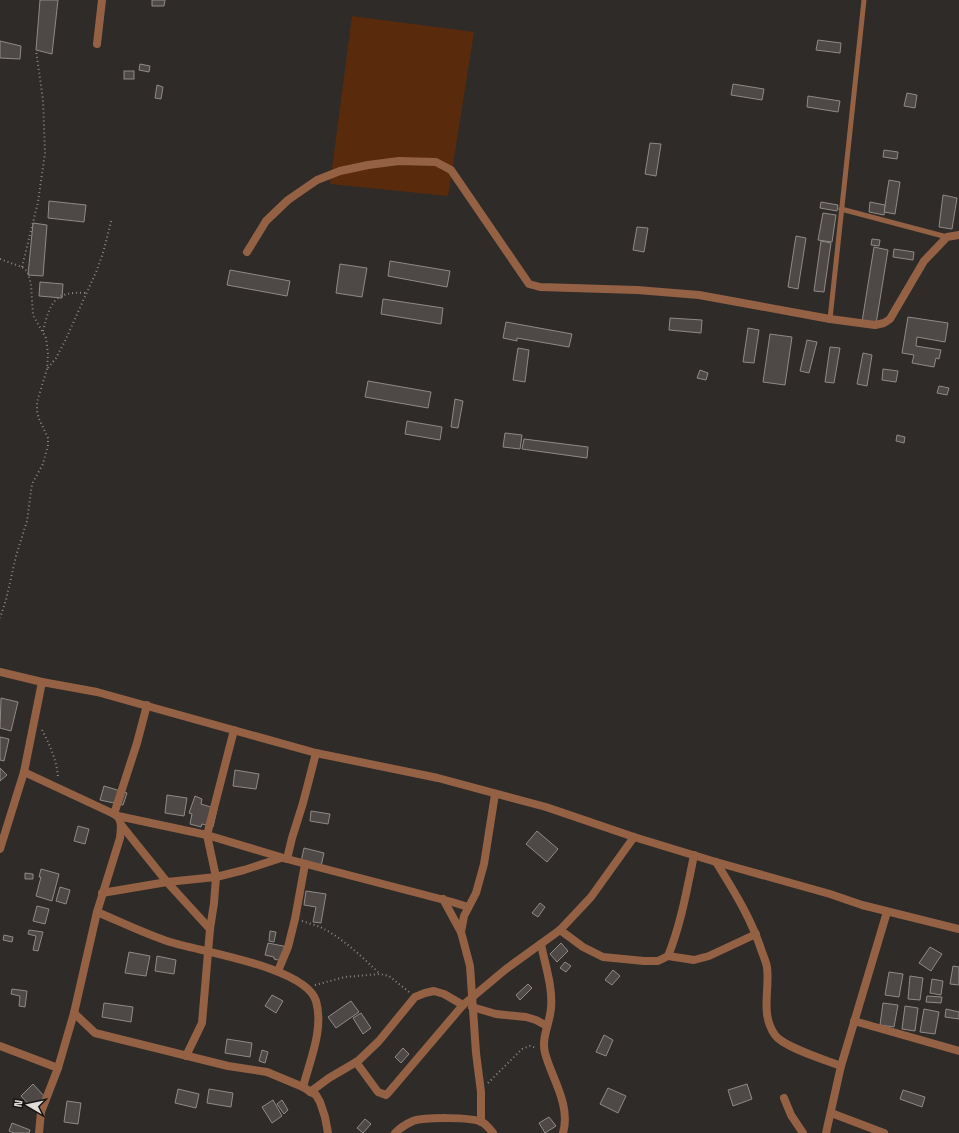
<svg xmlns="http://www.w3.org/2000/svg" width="959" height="1133" viewBox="0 0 959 1133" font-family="'Space Grotesk',sans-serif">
<rect width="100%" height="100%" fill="#2f2b28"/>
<path fill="#592b0c" d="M352,16L474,32L448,196L330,184Z"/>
<g fill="#4e4946" stroke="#908a87">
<path d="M40,0H58L52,54L36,50Z"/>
<path d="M152,0H165L164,6H152Z"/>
<path d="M818,40L841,43L840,53L816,50Z"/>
<path d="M0,41L21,46L20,59L0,58Z"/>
<path d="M140,64L150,66L149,72L139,70Z"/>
<rect x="124" y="71" width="10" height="8"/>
<path d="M733,84L764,89L762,100L731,95Z"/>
<path d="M157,85L163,87L161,99L155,98Z"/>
<path d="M907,93L917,95L915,108L904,106Z"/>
<path d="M808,96L840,101L838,112L807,107Z"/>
<path d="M650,143L661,144L656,176L645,174Z"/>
<path d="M884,150L898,152L897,159L883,157Z"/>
<path d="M889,180L900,182L895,214L884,212Z"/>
<path d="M943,195L957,198L952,229L939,227Z"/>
<path d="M49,201L86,205L84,222L48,218Z"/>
<path d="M821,202L838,205L837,211L820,208Z"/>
<path d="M870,202L885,205L884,215L869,212Z"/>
<path d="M823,213L836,215L832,242L818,240Z"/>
<path d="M33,223L47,225L43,276L28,275Z"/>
<path d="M637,227L648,228L644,252L633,250Z"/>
<path d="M796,236L806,238L798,289L788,287Z"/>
<path d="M872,239L880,240L879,246L871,245Z"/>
<path d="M821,241L831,243L824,292L814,291Z"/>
<path d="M874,247L888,250L876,324L862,322Z"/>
<path d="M894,249L914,252L913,260L893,257Z"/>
<path d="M390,261L450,271L447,287L388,276Z"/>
<path d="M340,264L367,268L362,297L336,293Z"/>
<path d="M230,270L290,281L287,296L227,285Z"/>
<path d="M40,282L63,284L62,298L39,296Z"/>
<path d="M383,299L443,308L441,324L381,314Z"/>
<path d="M908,317L948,323L945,342L917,337L916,346L941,350L939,359L936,358L934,367L912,363L914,355L902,353Z"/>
<path d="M670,318L702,320L701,333L669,330Z"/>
<path d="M506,322L572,334L569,347L517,338V341L503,338Z"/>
<path d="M748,328L759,330L754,363L743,362Z"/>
<path d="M770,334L792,337L785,385L763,382Z"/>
<path d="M807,340L817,342L809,373L800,371Z"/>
<path d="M830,347L840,348L834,383L825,382Z"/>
<path d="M518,348L529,350L525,382L513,380Z"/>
<path d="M863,353L872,355L867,386L857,384Z"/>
<path d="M883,369L898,371L896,382L882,380Z"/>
<path d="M700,370L708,373L706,380L697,378Z"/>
<path d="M368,381L431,392L428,408L365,397Z"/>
<path d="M939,386L949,388L947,395L937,393Z"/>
<path d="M455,399L463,401L458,428L451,427Z"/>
<path d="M407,421L442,427L440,440L405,434Z"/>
<path d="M505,433L522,435L520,449L503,447Z"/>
<path d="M897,435L905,437L904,443L896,441Z"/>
<path d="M524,439L588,447L587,458L522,449Z"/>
<path d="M1,698L18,702L11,731L0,728Z"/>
<path d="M0,737L9,739L4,761L0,760Z"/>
<path d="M0,768L7,775L0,781Z"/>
<path d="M235,770L259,774L256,789L233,786Z"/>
<path d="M104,786L127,793L123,805L100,800Z"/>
<path d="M167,795L187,798L184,816L165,813Z"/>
<path d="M195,796L202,799L201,804L217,809L213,827L202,824L201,827L190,824L192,814L189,813Z"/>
<path d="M311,811L330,814L328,824L310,821Z"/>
<path d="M78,826L89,829L85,844L74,841Z"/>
<path d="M537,831L558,849L547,862L526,844Z"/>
<path d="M304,848L324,853L321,866L301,862Z"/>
<path d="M41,869L59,874L52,901L36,896L41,877H39Z"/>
<path d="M25,873L33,874V879H25Z"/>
<path d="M60,887L70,890L66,904L56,901Z"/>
<path d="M306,891L326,894L321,923L313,922L316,907L304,905Z"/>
<path d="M540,903L545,907L538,917L532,913Z"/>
<path d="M37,906L49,909L45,924L33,921Z"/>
<path d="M29,930L43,932L38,951L33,950L36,936L28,934Z"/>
<path d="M270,931L276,932L274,942L269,941Z"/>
<path d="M4,935L13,937L12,942L3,940Z"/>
<path d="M268,943L288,947L282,961L274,959V957L265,955Z"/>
<path d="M561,943L568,951L557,962L550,954Z"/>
<path d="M930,947L942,954L931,971L919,963Z"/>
<path d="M129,952L150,956L146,976L125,973Z"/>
<path d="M157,956L176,960L174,974L155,971Z"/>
<path d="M565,962L571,966L566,972L560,968Z"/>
<path d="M953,966L959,967V985L950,984Z"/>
<path d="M613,970L620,976L612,985L605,980Z"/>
<path d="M889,972L903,974L899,997L885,995Z"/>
<path d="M910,976L923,978L920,1000L908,999Z"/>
<path d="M932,979L943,981L941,995L930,993Z"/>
<path d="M528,984L532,988L520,1000L516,995Z"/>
<path d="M12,989L27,991L25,1007L19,1006L20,996L11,994Z"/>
<path d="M272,995L283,1001L276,1013L265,1006Z"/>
<path d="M927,996L942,997L941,1003L926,1002Z"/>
<path d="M351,1001L359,1012L336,1028L328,1017Z"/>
<path d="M104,1003L133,1007L131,1022L102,1017Z"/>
<path d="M883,1003L898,1005L894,1027L880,1025Z"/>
<path d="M905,1006L918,1008L915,1031L902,1029Z"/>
<path d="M924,1009L939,1012L935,1034L920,1032Z"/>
<path d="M946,1009L959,1012V1019L945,1017Z"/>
<path d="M361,1013L371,1028L363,1034L353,1018Z"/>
<path d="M604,1035L613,1040L606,1056L596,1052Z"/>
<path d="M227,1039L252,1043L250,1057L225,1053Z"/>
<path d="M403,1048L409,1054L401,1063L395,1057Z"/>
<path d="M262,1050L268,1052L265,1063L259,1061Z"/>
<path d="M33,1084L45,1097L33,1109L21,1096Z"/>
<path d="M747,1084L752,1099L733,1106L728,1090Z"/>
<path d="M608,1088L626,1096L618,1113L600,1104Z"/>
<path d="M178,1089L199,1094L196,1108L175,1103Z"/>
<path d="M209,1089L233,1093L231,1107L207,1103Z"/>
<path d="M903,1090L925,1097L922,1107L900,1099Z"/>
<path d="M273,1100L282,1116L272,1123L262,1107Z"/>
<path d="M282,1100L288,1110L284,1114L277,1104Z"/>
<path d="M67,1101L81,1103L78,1124L64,1122Z"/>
<path d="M549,1117L556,1126L545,1133L539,1123Z"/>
<path d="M365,1119L371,1124L363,1133L357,1128Z"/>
<path d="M12,1123L30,1130L29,1133H14L9,1131Z"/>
</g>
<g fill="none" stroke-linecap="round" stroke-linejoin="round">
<g stroke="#8a8785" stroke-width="2" stroke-dasharray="1 3" stroke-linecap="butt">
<path d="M0,259L22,267L28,272L31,285L33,315L46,338L48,354L47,369L37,402V411L39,419L48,438V445L43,464L32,484L27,521L16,556L6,600L0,618"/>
<path d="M22,267L38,202L45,153L43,100L36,50"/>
<path d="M43,331C50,303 54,291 86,293"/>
<path d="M48,368L56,358L65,341L97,270L103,253L112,218"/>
<path d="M42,730C50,745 57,761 58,778"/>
<path d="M302,921C308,923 315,925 320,927C343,938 362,957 380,974"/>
<path d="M315,985L345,977L380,974L389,976L409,992"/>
<path d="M488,1083L522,1049L530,1046L536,1048"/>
</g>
<g stroke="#946144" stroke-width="5">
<path d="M841,209L947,237"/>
<path d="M830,319L864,0"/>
</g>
<g stroke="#946144" stroke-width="8">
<path d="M97,44L102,0"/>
<path d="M247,252L266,221L288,200L317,180L340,171L368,165L399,161L436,162L451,170L529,284L540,287L637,290L699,295L830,319L875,325L884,323L890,319L924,261L947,237L959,235"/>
<path d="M0,672L42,682L97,692L316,753L438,778L546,807L634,837L716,862L830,894L862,905L959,929"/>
<path d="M24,772L114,814C123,819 121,828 120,838L97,912L74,1013L58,1068L41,1112L39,1133"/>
<path d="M114,814L137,743L147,705"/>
<path d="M118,816L207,835L287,859L452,902L468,907"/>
<path d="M122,826L167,882L210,929"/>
<path d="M0,849L24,772L42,682"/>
<path d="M287,859L292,838L303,803L316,753"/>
<path d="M716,862C734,891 752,920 762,952C764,957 766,962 767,967C770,990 760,1014 775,1035C783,1047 826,1060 841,1066"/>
<path d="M102,893L167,882L216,877L244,870L281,858"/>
<path d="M443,899L461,932"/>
<path d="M97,912C121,922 145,934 170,942C202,952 306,967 316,1001C324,1029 310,1060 303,1087"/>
<path d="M560,930L583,947L603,957L644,961H658L668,956C681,924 687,889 694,855"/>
<path d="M541,944C545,965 553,987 551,1008C550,1023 541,1038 545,1053C552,1079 571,1105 563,1133"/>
<path d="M668,956L694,960L709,956L756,934"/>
<path d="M278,971L288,947L295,919L305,864"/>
<path d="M472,1007L496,1014L526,1017L536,1020L547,1026"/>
<path d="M74,1013L95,1033L228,1066L267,1072L303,1087L316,1095L320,1102L325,1117L328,1133"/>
<path d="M854,1021L959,1051"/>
<path d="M0,1046L58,1068"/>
<path d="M186,1056L202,1023L210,929L214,903L216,877L207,835L234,730"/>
<path d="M356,1062L378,1092L386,1095L389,1092L463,1005L506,969L560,930L591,897L634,837"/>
<path d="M310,1092L329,1078L358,1061L379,1041L415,997L425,993L434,991L444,994L463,1005"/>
<path d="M784,1098L791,1115L803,1133"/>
<path d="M831,1113L884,1133"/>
<path d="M481,1122V1092L476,1053L470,966L461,932L464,916L476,893L484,864L495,794"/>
<path d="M395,1133C401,1127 406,1124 413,1121C425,1117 471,1117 482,1122C487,1125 490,1129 493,1133"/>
<path d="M826,1133L841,1066L887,912"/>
</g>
</g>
<g transform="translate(28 1105) rotate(279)" stroke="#161413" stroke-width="3" paint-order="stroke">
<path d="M0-3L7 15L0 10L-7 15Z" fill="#dedbd9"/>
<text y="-6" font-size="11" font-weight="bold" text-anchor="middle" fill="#dedbd9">N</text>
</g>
</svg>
